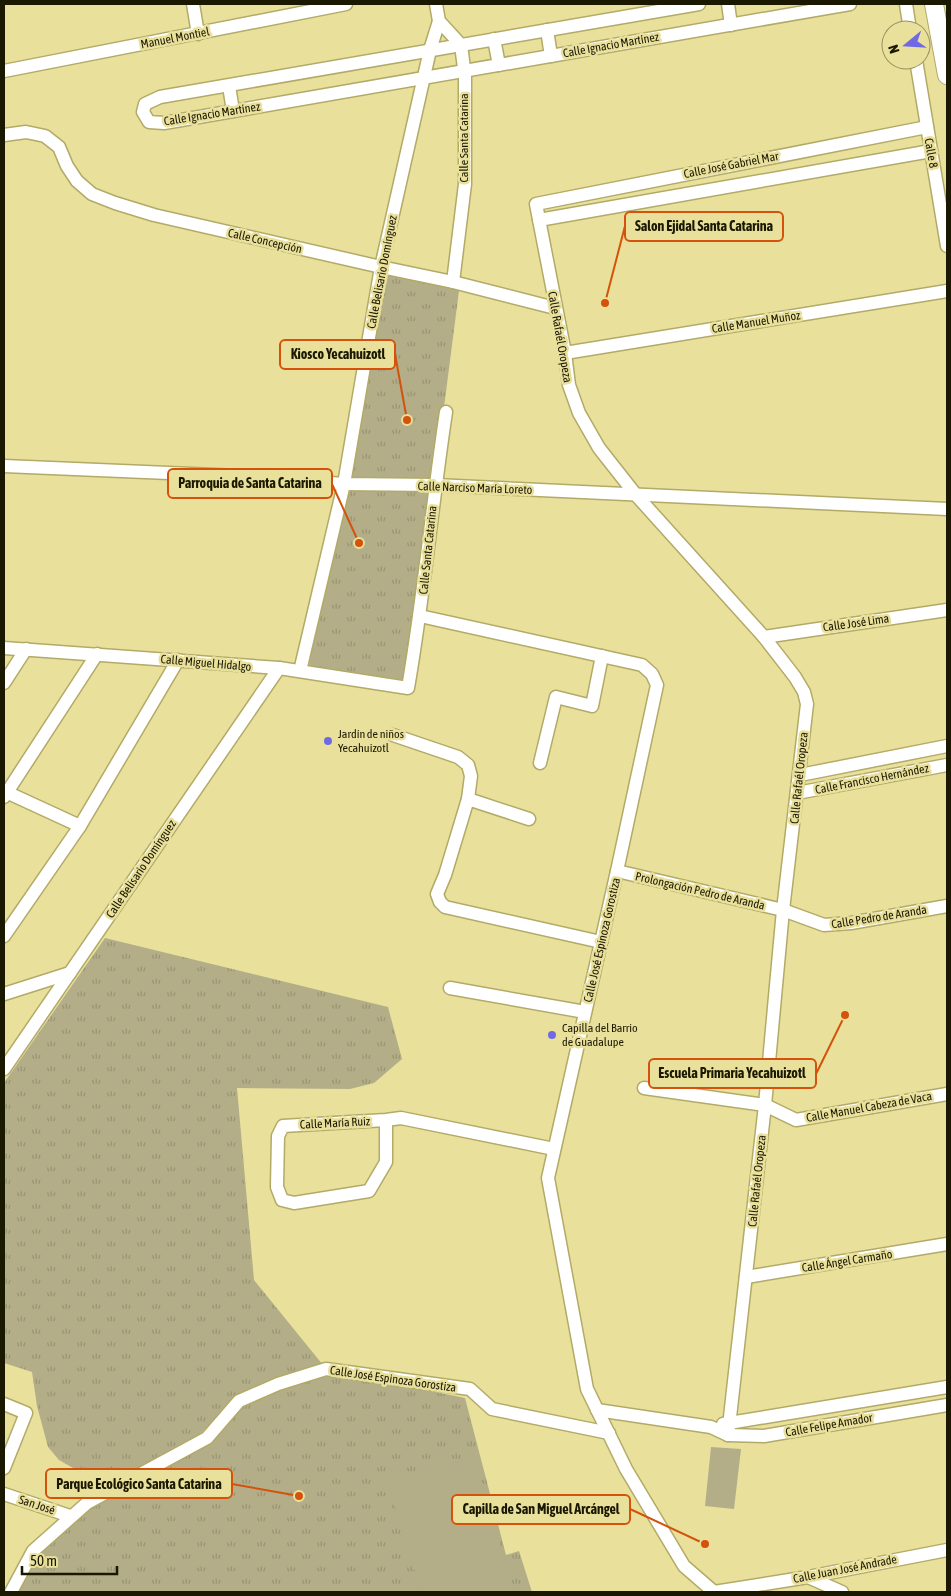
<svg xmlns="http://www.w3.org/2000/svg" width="951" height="1596" viewBox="0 0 951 1596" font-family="'Asap Condensed',sans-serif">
<defs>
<pattern id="grass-tufts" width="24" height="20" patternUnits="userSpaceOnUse" patternTransform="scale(1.25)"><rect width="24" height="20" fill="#b3ae88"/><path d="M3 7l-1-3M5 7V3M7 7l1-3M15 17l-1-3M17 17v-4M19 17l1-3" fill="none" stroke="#999574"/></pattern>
</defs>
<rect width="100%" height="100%" fill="#e9e09c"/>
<g fill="url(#grass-tufts)">
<path d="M386,265L460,283L434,485L343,481Z"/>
<path d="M341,482L432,486L408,687L308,672Z"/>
<path d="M105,938L388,1007L402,1059L374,1083L350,1089L237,1088L254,1280L323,1365L241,1393L201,1433L177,1453L126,1477L80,1472L59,1460L48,1447L37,1406L32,1372L4,1363V1083Z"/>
<path d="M327,1370L465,1398L506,1555L519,1551L532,1592H16L36,1554L71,1517L208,1439L239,1402Z"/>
</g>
<g fill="#b3ae88">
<path d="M711,1447L741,1449L734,1509L705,1506Z"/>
<path d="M474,1457L514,1592H421L387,1478Z"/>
</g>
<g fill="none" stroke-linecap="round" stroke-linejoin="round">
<defs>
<g id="minor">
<path d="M193,4L198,34"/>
<path d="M436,4L439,21L461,45L465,76V184L453,282"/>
<path d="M699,4L160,97L145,104L143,112L149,122L164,123L850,4"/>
<path d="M728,4L731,25"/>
<path d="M906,4L910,30"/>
<path d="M547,30L551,56"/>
<path d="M494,39L499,65"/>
<path d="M916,60L947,246"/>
<path d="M4,71L346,4"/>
<path d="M229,86L233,111"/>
<path d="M4,135L26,132L45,136L59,147L67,166L77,181L92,194L115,203L154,215L381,267L453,282L555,308"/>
<path d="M539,220L931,151"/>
<path d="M565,353L947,291"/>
<path d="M4,466L239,476L344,484L435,485L947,509"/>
<path d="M420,616L642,665L652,674L657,685L617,871L548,1178L587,1389L626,1469L684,1566L714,1592"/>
<path d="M764,637L947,610"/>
<path d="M4,648L279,668L408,688C424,596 432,504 446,412"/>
<path d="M300,671L344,484L381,267L430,50L439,21"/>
<path d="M4,683L26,649"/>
<path d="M393,735L458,757L468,765L471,776L468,799"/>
<path d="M540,763L556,697L592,706L602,656"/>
<path d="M800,775L947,746"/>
<path d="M4,791L80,826"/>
<path d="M797,793L947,765"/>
<path d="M4,797L97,654"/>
<path d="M529,819L468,799L445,875L437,894L440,902L445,907L601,942"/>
<path d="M617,871L783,910L824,925L851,923L947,906"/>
<path d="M4,936L80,826L178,660"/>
<path d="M450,988L585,1012"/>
<path d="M4,994L70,973"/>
<path d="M4,1069L279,668"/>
<path d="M644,1088L765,1105L796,1120L947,1094"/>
<path d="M386,1120V1162L369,1191L294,1203L282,1200L277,1187L278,1136L283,1126L386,1120L401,1118L554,1149"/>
<path d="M746,1277L947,1244"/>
<path d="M4,1404L26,1413L4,1468"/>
<path d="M597,1410L711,1427L728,1435L764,1436L947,1405"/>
<path d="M723,1424L947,1387"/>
<path d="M728,1435L765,1105L783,910L807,704L804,692L795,677L764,637L636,495L599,448L579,413L569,385L565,353L536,204L927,127"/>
<path d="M4,1494L70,1516"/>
<path d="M808,1577L842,1592"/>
<path d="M11,1592L33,1551L87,1503L207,1438L239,1401L278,1384L326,1369L470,1389L492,1409L609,1433"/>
<path d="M714,1592L808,1577L947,1550"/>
</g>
<path id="secondary" d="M934,4L947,75"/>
</defs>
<use href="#minor" stroke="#b2aa67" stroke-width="15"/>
<use href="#secondary" stroke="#b2aa67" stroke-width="20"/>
<use href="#minor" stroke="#fff" stroke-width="12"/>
<use href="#secondary" stroke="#fff" stroke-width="18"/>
</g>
<g fill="#7069e4" stroke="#e9e09c" stroke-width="2">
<circle cx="328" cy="741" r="5"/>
<circle cx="552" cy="1035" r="5"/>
</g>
<g text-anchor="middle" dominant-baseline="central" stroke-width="5" stroke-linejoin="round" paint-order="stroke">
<g font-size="12" fill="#1b1800" stroke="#e9e09c">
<text transform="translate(175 38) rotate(-11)">Manuel Montiel</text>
<text transform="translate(611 45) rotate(-10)">Calle Ignacio Martínez</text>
<text transform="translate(212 114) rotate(-9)">Calle Ignacio Martínez</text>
<text transform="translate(464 138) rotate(-90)">Calle Santa Catarina</text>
<text transform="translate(931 153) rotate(80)">Calle 8</text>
<text transform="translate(731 165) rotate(-11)">Calle José Gabriel Mar</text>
<text transform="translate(265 241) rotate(13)">Calle Concepción</text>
<text transform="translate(382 272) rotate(-79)">Calle Belisario Domínguez</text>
<text transform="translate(756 322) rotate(-9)">Calle Manuel Muñoz</text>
<text transform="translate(560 337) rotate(80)">Calle Rafaél Oropeza</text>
<text transform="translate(475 488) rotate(2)">Calle Narciso María Loreto</text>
<text transform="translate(428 550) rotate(-84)">Calle Santa Catarina</text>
<text transform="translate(856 623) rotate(-8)">Calle José Lima</text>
<text transform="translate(206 663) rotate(5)">Calle Miguel Hidalgo</text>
<text transform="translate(799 778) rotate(-84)">Calle Rafaél Oropeza</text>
<text transform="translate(872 779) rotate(-11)">Calle Francisco Hernández</text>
<text transform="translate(141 869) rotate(-56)">Calle Belisario Domínguez</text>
<text transform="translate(700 891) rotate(13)">Prolongación Pedro de Aranda</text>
<text transform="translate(879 917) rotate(-9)">Calle Pedro de Aranda</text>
<text transform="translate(602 940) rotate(-77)">Calle José Espinoza Gorostiza</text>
<text transform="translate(869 1107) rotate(-10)">Calle Manuel Cabeza de Vaca</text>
<text transform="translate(335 1123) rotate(-3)">Calle María Ruiz</text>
<text transform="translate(757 1181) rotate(-84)">Calle Rafaél Oropeza</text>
<text transform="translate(847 1261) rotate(-9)">Calle Ángel Carmaño</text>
<text transform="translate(393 1379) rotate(8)">Calle José Espinoza Gorostiza</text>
<text transform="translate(829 1425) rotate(-10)">Calle Felipe Amador</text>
<text transform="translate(37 1505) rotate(18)">San José</text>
<text transform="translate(845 1569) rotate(-11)">Calle Juan José Andrade</text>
</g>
<g font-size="12" fill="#1b1800" stroke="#e9e09c" text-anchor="start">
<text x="338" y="734">Jardín de niños<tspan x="338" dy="14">Yecahuizotl</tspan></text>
<text x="562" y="1028">Capilla del Barrio<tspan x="562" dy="14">de Guadalupe</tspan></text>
</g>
</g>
<path fill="none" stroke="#d4520b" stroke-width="2" d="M605 303L625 226M407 420L395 354M359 543L332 484M845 1015L816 1074M299 1496L232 1484M705 1544L630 1509"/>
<g fill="#d4520b" stroke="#e9e09c" stroke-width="2">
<circle cx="605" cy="303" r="5"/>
<circle cx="407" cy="420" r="5"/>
<circle cx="359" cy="543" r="5"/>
<circle cx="845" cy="1015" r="5"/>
<circle cx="299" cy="1496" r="5"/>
<circle cx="705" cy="1544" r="5"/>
</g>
<g fill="#e9e09c" stroke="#d4520b" stroke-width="2">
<rect x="625" y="212" width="158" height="29" rx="5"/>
<rect x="280" y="340" width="115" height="29" rx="5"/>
<rect x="168" y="469" width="164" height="29" rx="5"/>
<rect x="649" y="1059" width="167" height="29" rx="5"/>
<rect x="46" y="1469" width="186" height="29" rx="5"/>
<rect x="452" y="1495" width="178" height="29" rx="5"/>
</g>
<g font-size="14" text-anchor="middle" font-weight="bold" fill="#1b1800">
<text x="704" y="231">Salon Ejidal Santa Catarina</text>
<text x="338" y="359">Kiosco Yecahuizotl</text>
<text x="250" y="488">Parroquia de Santa Catarina</text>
<text x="732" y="1078">Escuela Primaria Yecahuizotl</text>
<text x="139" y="1489">Parque Ecológico Santa Catarina</text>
<text x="541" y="1514">Capilla de San Miguel Arcángel</text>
</g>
<rect width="951" height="1596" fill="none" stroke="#1b1800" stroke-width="10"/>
<g transform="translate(906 45) rotate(252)"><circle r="24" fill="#e9e09c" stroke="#97905e"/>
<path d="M0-4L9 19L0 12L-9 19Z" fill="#7069e4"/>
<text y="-8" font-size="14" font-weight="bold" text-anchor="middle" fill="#1b1800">N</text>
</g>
<path d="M22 1566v8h95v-8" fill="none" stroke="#1b1800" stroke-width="2.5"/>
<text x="30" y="1566" font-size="15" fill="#1b1800" stroke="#e9e09c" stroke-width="4" paint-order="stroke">50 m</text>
</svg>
